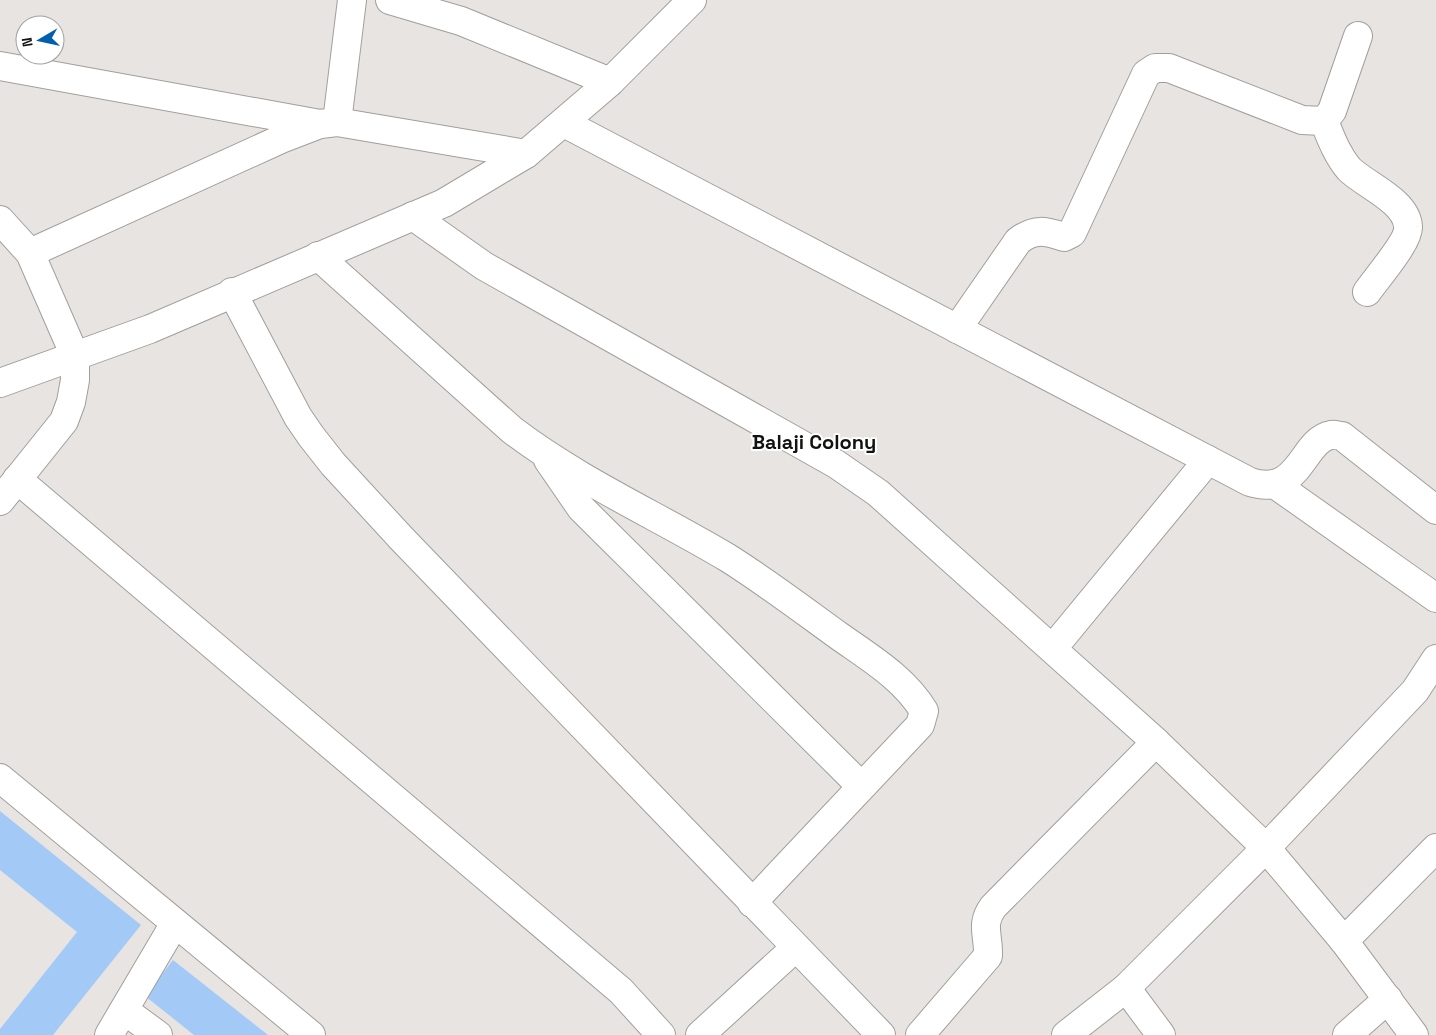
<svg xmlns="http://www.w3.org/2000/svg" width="1436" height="1035" viewBox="0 0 1436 1035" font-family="'Space Grotesk',sans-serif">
<rect width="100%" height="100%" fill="#e8e4e1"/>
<g fill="#a3caf6">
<path d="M0,811L141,925L53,1035H0V1029L77,932L0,870Z"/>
<path d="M173,960L268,1035H194L145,996Z"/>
</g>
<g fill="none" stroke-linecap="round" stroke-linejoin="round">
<defs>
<g id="street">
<path d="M390,0L461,21L610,82"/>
<path d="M0,66L320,124"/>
<path d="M1324,121C1331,138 1337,155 1349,169C1365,185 1407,201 1408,227C1409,241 1376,279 1367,292"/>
<path d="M337,122L352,0"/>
<path d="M564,123L1250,482C1300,498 1302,440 1331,435C1334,434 1339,436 1342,436L1436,510"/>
<path d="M413,216L484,266L836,464L878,493L1156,742L1266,848L1344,941L1414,1035"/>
<path d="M0,220L30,253L75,356V380L71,402L64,421L0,501"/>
<path d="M30,253L281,139L320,124L337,122L526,154"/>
<path d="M318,256L512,430C579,481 656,515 728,558C766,582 803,610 839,636C870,658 904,678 924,711L920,725L752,903"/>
<path d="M232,292L298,417L311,436L333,464L402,539L881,1035"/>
<path d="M957,329L1018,241C1035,228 1045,231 1064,237L1072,233L1146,74L1155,68H1169L1302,120L1324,121L1332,111L1358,36"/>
<path d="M0,383L150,329L444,203L526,154L610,82L692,0"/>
<path d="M548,460L581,508L861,786"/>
<path d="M17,479L621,991L661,1035"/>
<path d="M1276,485L1436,598"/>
<path d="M1053,648L1208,460"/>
<path d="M0,778L311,1035"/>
<path d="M1344,941L1436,848"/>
<path d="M1126,988L1161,1035"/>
<path d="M124,1010L158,1035"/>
<path d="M109,1035L175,923"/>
<path d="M700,1035L795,948"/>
<path d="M920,1035L988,956C989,935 980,925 993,907L1156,742"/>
<path d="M1066,1035L1126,988L1266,848L1415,691L1436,659"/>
<path d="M1347,1035L1388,999"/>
</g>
</defs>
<use href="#street" stroke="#a29e9b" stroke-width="30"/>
<use href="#street" stroke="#fff" stroke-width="28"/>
</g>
<g text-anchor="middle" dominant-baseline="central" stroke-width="4" stroke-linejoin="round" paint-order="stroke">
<g font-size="20" font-weight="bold" fill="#131211" stroke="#fff">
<text x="814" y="442">Balaji Colony</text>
</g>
</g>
<g transform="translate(40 40) rotate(261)"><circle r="24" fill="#ffffff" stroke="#a1a0a0"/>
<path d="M0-4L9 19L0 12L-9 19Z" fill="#0160ad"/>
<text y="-8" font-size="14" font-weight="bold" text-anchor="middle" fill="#131211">N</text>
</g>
</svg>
